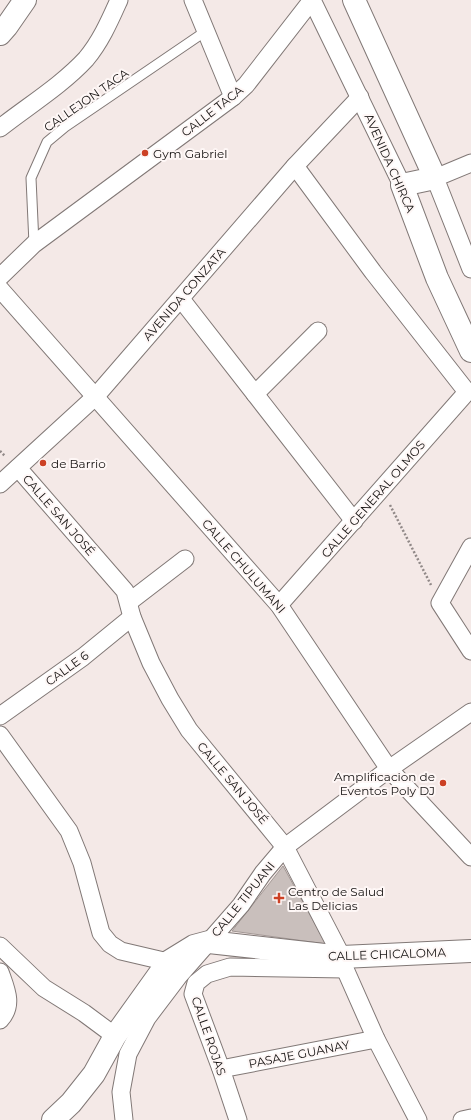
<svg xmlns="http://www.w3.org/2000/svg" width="471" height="1120" viewBox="0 0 471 1120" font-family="Montserrat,sans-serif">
<rect width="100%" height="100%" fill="#f4e9e7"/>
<path fill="#c9bfbc" stroke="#a29895" d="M283,866L326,944L232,931Z"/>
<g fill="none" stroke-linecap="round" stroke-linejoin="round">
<defs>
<path id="lane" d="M34,244L31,178L47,142L65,127L206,31"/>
<g id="street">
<path d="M193,0L233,97"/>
<path d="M312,0L402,185"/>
<path d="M0,128C28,106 62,85 86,59C101,41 110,20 119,0"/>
<path d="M471,163L435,178L471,269"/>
<path d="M0,277L34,244L233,97L246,85L312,0"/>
<path d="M0,289L279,605L389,769L471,857"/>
<path d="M181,299L354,521"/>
<path d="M255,394L318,331"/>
<path d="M18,468L125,591L132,617L151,663L170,699L189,730L285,847L342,957L345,969L376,1039L418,1120"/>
<path d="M0,484L96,396L295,166L360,97"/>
<path d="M471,547L440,603L471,651"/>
<path d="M129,602L185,559"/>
<path d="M279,605L467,392L373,272L295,166"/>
<path d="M0,716L83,657L132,617"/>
<path d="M0,735L69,831L82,863L101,933L110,944L121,951L168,962"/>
<path d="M0,946L44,988L84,1013L115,1036"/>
<path d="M0,972C6,989 14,1005 0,1020"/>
<path d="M221,1069L376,1039"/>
<path d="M124,1120L121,1092L128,1054L147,1018L178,977L241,905L263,873L285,847L389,769L471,712"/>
<path d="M238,1120L221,1069L193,994L196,983L207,974L230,967L345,969"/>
<path d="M462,1120L471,1118"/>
</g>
<g id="secondary">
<path d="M354,0L435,178L402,185L437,278L471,351"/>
<path d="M53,1120L71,1103L94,1074L115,1036L168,962L194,946L209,942L342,957L471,951"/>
</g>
<path id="highway" d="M0,34L7,26L25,0"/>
</defs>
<use href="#lane" stroke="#817876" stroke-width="11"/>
<use href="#street" stroke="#817876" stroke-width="19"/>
<use href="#secondary" stroke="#817876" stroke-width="24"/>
<use href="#highway" stroke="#817876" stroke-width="24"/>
<g stroke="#918988" stroke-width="2.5" stroke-dasharray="2 2" stroke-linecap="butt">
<path d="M0,451L5,456"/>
<path d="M390,505L431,585"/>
</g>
<use href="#lane" stroke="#fff" stroke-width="9"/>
<use href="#street" stroke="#fff" stroke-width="17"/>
<use href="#secondary" stroke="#fff" stroke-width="22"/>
<use href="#highway" stroke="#fff" stroke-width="22"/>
</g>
<g fill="#cc4125" stroke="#fef7f6" stroke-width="1.5">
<circle cx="145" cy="153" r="4"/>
<circle cx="43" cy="463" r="4"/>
<circle cx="443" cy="783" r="4"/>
<path d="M277 892h4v4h4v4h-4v4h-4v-4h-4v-4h4z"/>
</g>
<g text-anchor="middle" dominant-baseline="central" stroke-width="4" stroke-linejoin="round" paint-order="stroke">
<g font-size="12" fill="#161312" stroke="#fef7f6">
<text transform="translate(86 100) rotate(-35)">CALLEJON TACA</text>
<text transform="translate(212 111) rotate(-38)">CALLE TACA</text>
<text transform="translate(390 163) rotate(66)">AVENIDA CHIRCA</text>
<text transform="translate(184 294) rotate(-49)">AVENIDA CONZATA</text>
<text transform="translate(373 499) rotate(-49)">CALLE GENERAL OLMOS</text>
<text transform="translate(59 515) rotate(49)">CALLE SAN JOSÉ</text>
<text transform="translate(244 566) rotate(49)">CALLE CHULUMANI</text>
<text transform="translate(67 668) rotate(-36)">CALLE 6</text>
<text transform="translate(233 783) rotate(50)">CALLE SAN JOSÉ</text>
<text transform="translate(243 899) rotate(-51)">CALLE TIPUANI</text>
<text transform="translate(387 954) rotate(-2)">CALLE CHICALOMA</text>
<text transform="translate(209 1036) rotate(71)">CALLE ROJAS</text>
<text transform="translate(299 1054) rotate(-11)">PASAJE GUANAY</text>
</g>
<g font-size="12" fill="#161312" stroke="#fef7f6" text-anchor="start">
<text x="153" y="153">Gym Gabriel</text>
<text x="51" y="463">de Barrio</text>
<text x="435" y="776" text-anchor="end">Amplificacion de<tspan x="435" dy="14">Eventos Poly DJ</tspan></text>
<text x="288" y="891">Centro de Salud<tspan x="288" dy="14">Las Delicias</tspan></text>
</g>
</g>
</svg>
